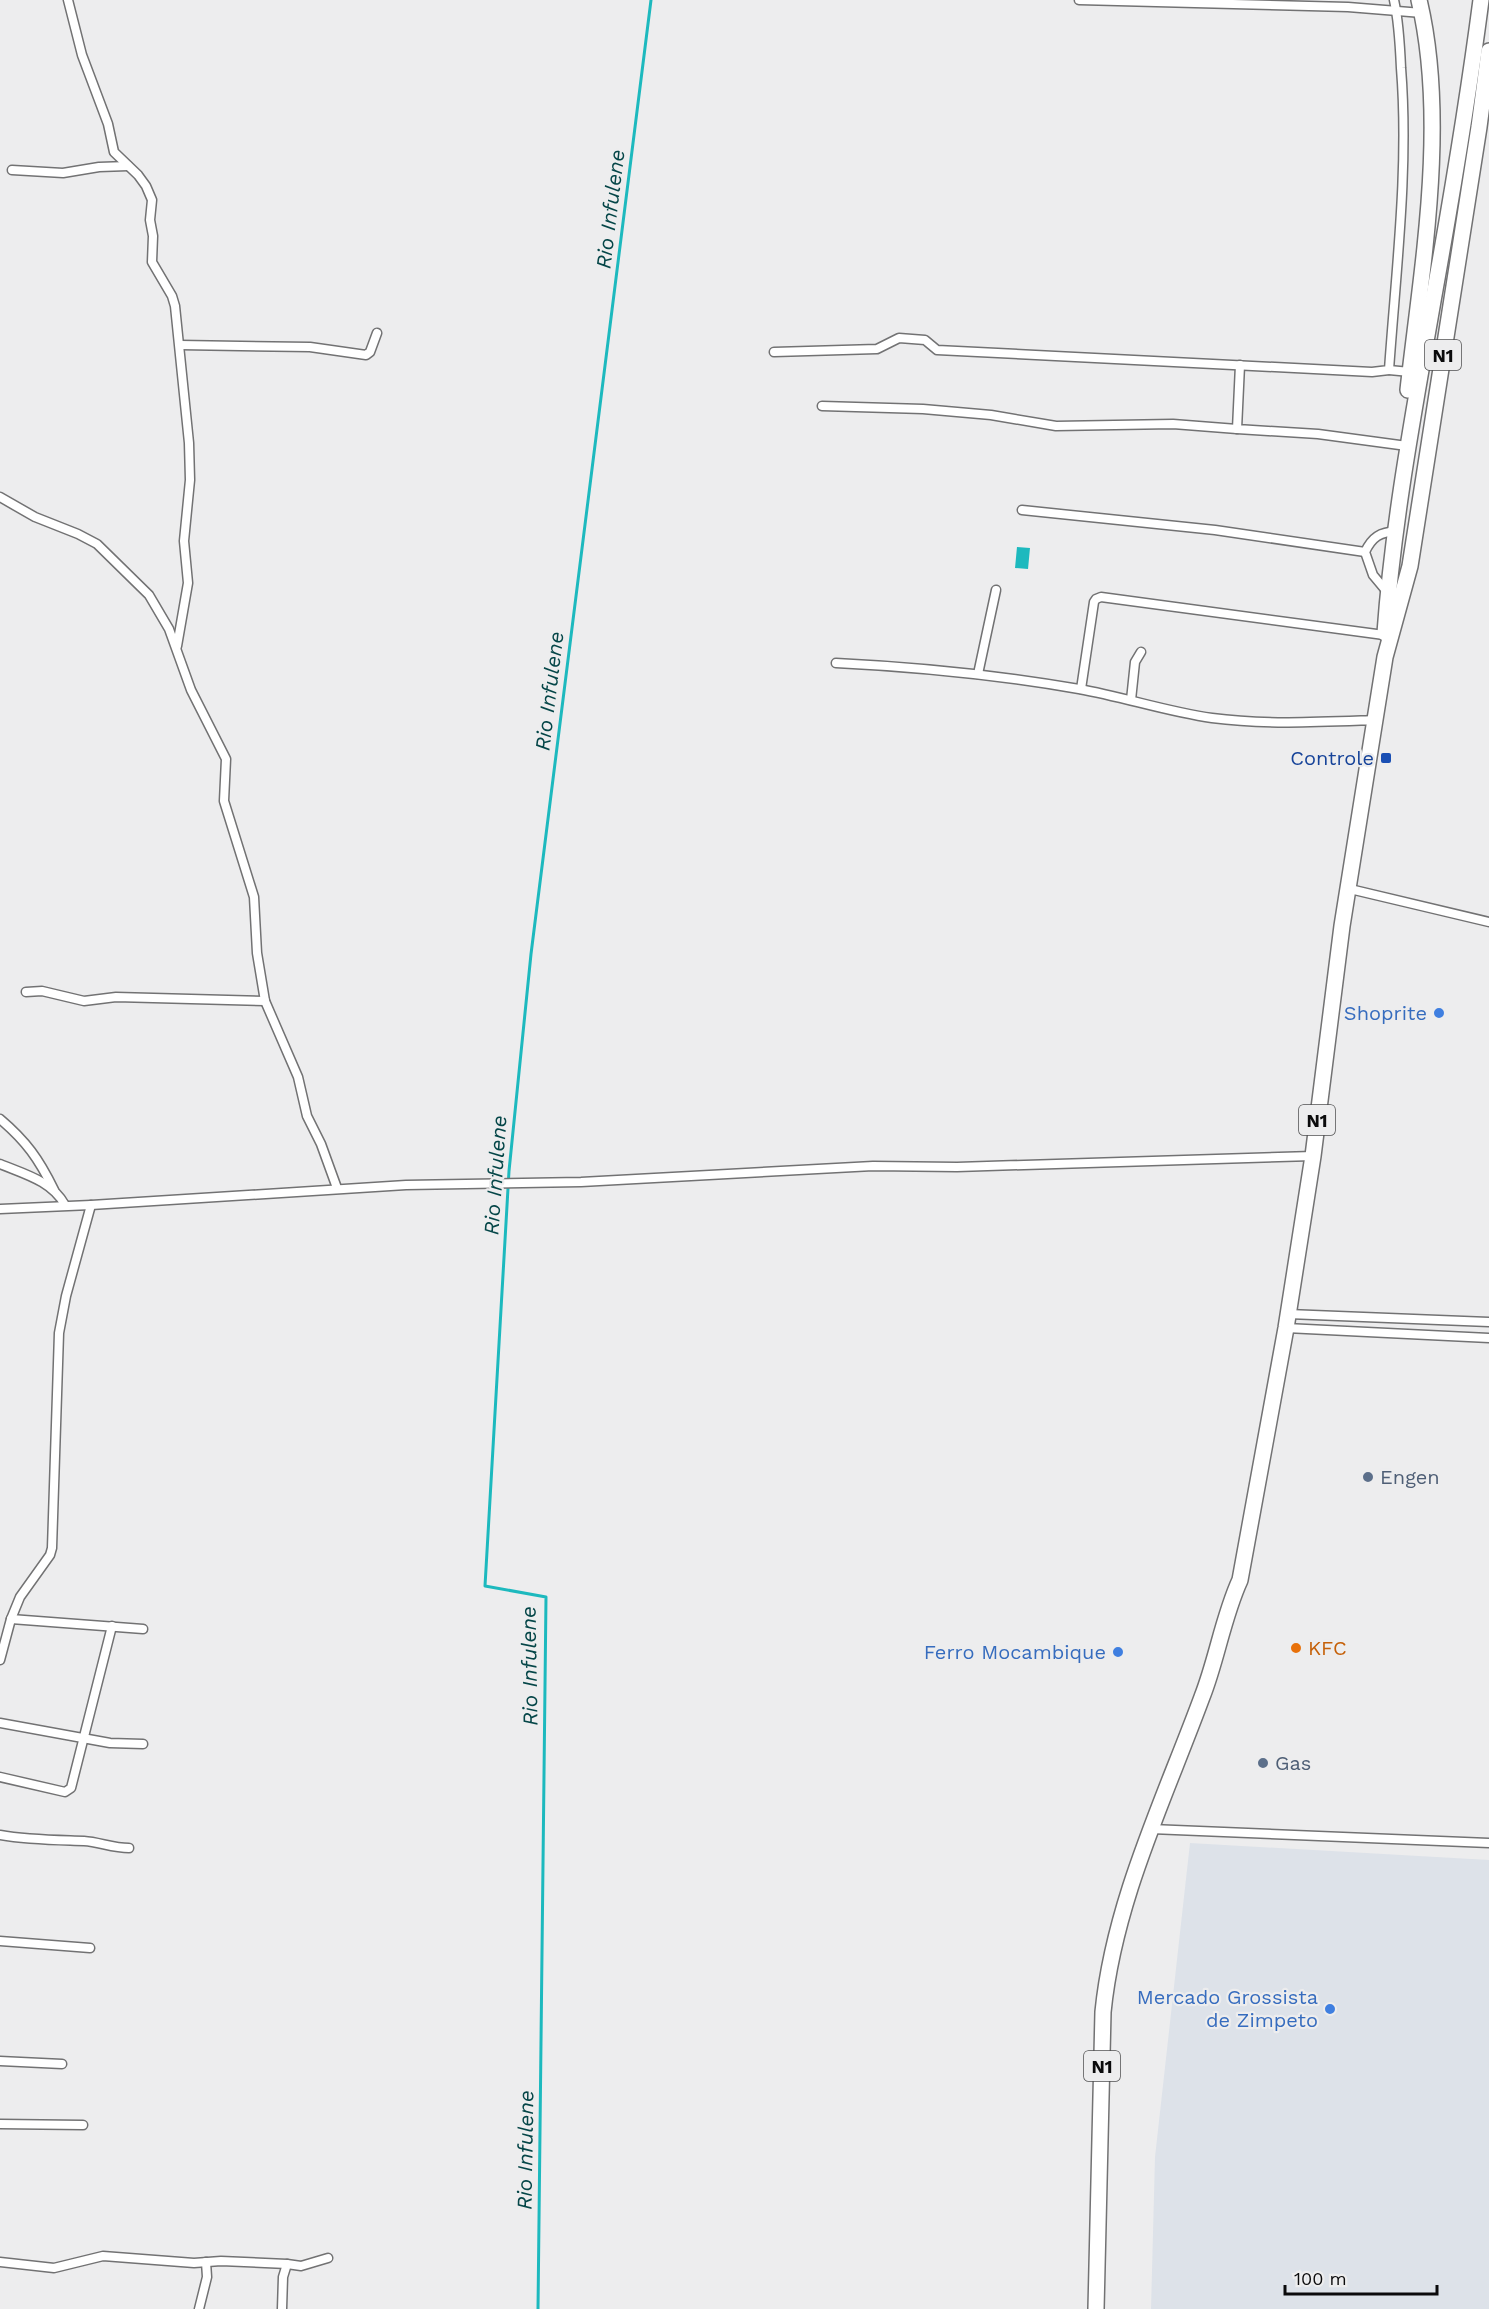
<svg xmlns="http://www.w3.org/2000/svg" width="1489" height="2309" viewBox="0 0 1489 2309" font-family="'Work Sans',sans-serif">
<rect width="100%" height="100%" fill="#ededee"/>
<path fill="#dde2e9" d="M1190,1843L1489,1860V2309H1151L1155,2157Z"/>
<path fill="#1db9be" d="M1017,547L1030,548L1028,569L1015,568Z"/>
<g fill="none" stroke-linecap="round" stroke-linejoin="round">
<path stroke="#1db9be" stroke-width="3" d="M538,2309L546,1597L485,1586L509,1171L531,954L651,0"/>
<defs>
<g id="street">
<path d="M68,0L82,55L108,124L114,152L138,175L146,186L152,200L150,220L153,236L152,262L172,296L175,306L189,443L190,480L184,541L188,583L177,646"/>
<path d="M1079,0L1348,7L1422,13"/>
<path d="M12,170L63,173L99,167L128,166"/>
<path d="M180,345L310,347L366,355L370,352L377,333"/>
<path d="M774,352L877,349L899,338L925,340L937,350L1372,372L1389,370C1396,270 1409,168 1401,68C1400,45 1399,22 1394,0"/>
<path d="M1240,365L1237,429L1318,434L1407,446"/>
<path d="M1389,370L1410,372"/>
<path d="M822,406L923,409L991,415L1056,426L1173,424L1237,429"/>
<path d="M0,497L35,517L78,534L97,544L149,595L169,629L191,690L226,759L224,801L254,897L257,953L265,1001L298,1077L307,1116L321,1144L337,1188"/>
<path d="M1022,510L1215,530L1365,552"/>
<path d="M1388,593L1373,575L1365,552C1372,537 1380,532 1397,531"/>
<path d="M836,663C918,667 998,675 1079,689C1124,697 1168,712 1212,718C1266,725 1321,722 1376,720"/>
<path d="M978,674L996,590"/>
<path d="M1081,689L1094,602L1096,599L1101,597L1384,635"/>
<path d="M1131,700L1135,662L1141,652"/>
<path d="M1350,889L1489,922"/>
<path d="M26,992L42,991L84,1001L116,997L265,1001"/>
<path d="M0,1119C26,1141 39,1159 54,1190"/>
<path d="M0,1164C24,1174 52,1181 65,1205"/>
<path d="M0,1209L91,1205L406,1185L581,1182L873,1166L957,1167L1313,1156"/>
<path d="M1288,1314L1489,1322"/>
<path d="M1286,1328L1489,1338"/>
<path d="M11,1619L143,1629"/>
<path d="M0,1660L11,1619L20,1597L50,1555L52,1548L59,1333L66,1296L91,1205"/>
<path d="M0,1723L110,1743L143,1744"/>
<path d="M0,1777L65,1792L71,1788L112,1626"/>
<path d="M1151,1829L1489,1843"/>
<path d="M0,1835C28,1840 55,1840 84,1841C99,1842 113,1848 129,1848"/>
<path d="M0,1941L90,1948"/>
<path d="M0,2061L62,2064"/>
<path d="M0,2124L83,2125"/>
<path d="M0,2262L54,2268L103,2256L194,2263L221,2261L287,2264L301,2266L328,2258"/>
<path d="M199,2309L207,2277L206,2262"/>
<path d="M282,2309L283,2277L287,2264"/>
</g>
<g id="highway">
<path d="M1408,390C1422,266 1448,122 1419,0"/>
<path d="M1385,633C1393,521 1414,411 1433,301C1451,201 1468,100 1481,0"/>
<path d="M1096,2309L1103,2012C1114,1902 1164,1800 1202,1697C1217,1659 1223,1617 1240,1580L1286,1328L1313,1156L1342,926L1385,657L1410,566L1479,127L1489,51"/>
</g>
</defs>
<use href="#street" stroke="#727273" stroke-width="11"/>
<use href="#highway" stroke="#727273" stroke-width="18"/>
<use href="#street" stroke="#fff" stroke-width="8"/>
<use href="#highway" stroke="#fff" stroke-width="15"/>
</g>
<rect fill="#1a4fb4" stroke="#ededee" stroke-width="2" x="1380" y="752" width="12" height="12" rx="3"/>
<g fill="#3f7fe0" stroke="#ededee" stroke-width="2">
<circle cx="1439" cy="1013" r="6"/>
<circle cx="1118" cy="1652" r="6"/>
<circle cx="1330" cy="2009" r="6"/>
</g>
<g fill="#5c6f8a" stroke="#ededee" stroke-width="2">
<circle cx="1368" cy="1477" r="6"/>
<circle cx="1263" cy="1763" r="6"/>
</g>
<circle fill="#e8710a" stroke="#ededee" stroke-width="2" cx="1296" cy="1648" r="6"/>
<g text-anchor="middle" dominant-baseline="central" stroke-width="4.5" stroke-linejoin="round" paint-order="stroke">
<g fill="#ededee" stroke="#4f4f50" stroke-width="1.5">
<rect x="1425" y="340" width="36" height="30" rx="4.5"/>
<rect x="1299" y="1105" width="36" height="30" rx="4.5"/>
<rect x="1084" y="2051" width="36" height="30" rx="4.5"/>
</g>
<g font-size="18" font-weight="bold" fill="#0b0b0c">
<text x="1443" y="355">N1</text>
<text x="1317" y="1120">N1</text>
<text x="1102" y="2066">N1</text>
</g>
<g font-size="20" fill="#164399" stroke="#ededee" text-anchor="end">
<text x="1374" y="758">Controle</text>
</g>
<g font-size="20" fill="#366cbe" stroke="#ededee" text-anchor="end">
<text x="1427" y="1013">Shoprite</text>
<text x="1106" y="1652">Ferro Mocambique</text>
<text x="1318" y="1997">Mercado Grossista<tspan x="1318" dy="23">de Zimpeto</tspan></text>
</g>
<g font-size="20" fill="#4e5e75" stroke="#ededee" text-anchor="start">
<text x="1380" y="1477">Engen</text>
<text x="1275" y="1763">Gas</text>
</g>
<g font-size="20" fill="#c56008" stroke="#ededee" text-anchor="start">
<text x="1308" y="1648">KFC</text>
</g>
<g font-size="21" font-style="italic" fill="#054648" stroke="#ededee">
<text transform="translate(610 209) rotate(-83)">Rio Infulene</text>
<text transform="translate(549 691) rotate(-83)">Rio Infulene</text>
<text transform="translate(495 1175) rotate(-86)">Rio Infulene</text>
<text transform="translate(529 1666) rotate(-91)">Rio Infulene</text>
<text transform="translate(525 2150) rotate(-89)">Rio Infulene</text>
</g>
</g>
<path d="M1285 2285v9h152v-9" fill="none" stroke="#0b0b0c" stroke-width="3"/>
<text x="1294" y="2285" font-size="18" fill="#0b0b0c" stroke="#ededee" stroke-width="4.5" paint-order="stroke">100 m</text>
</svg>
